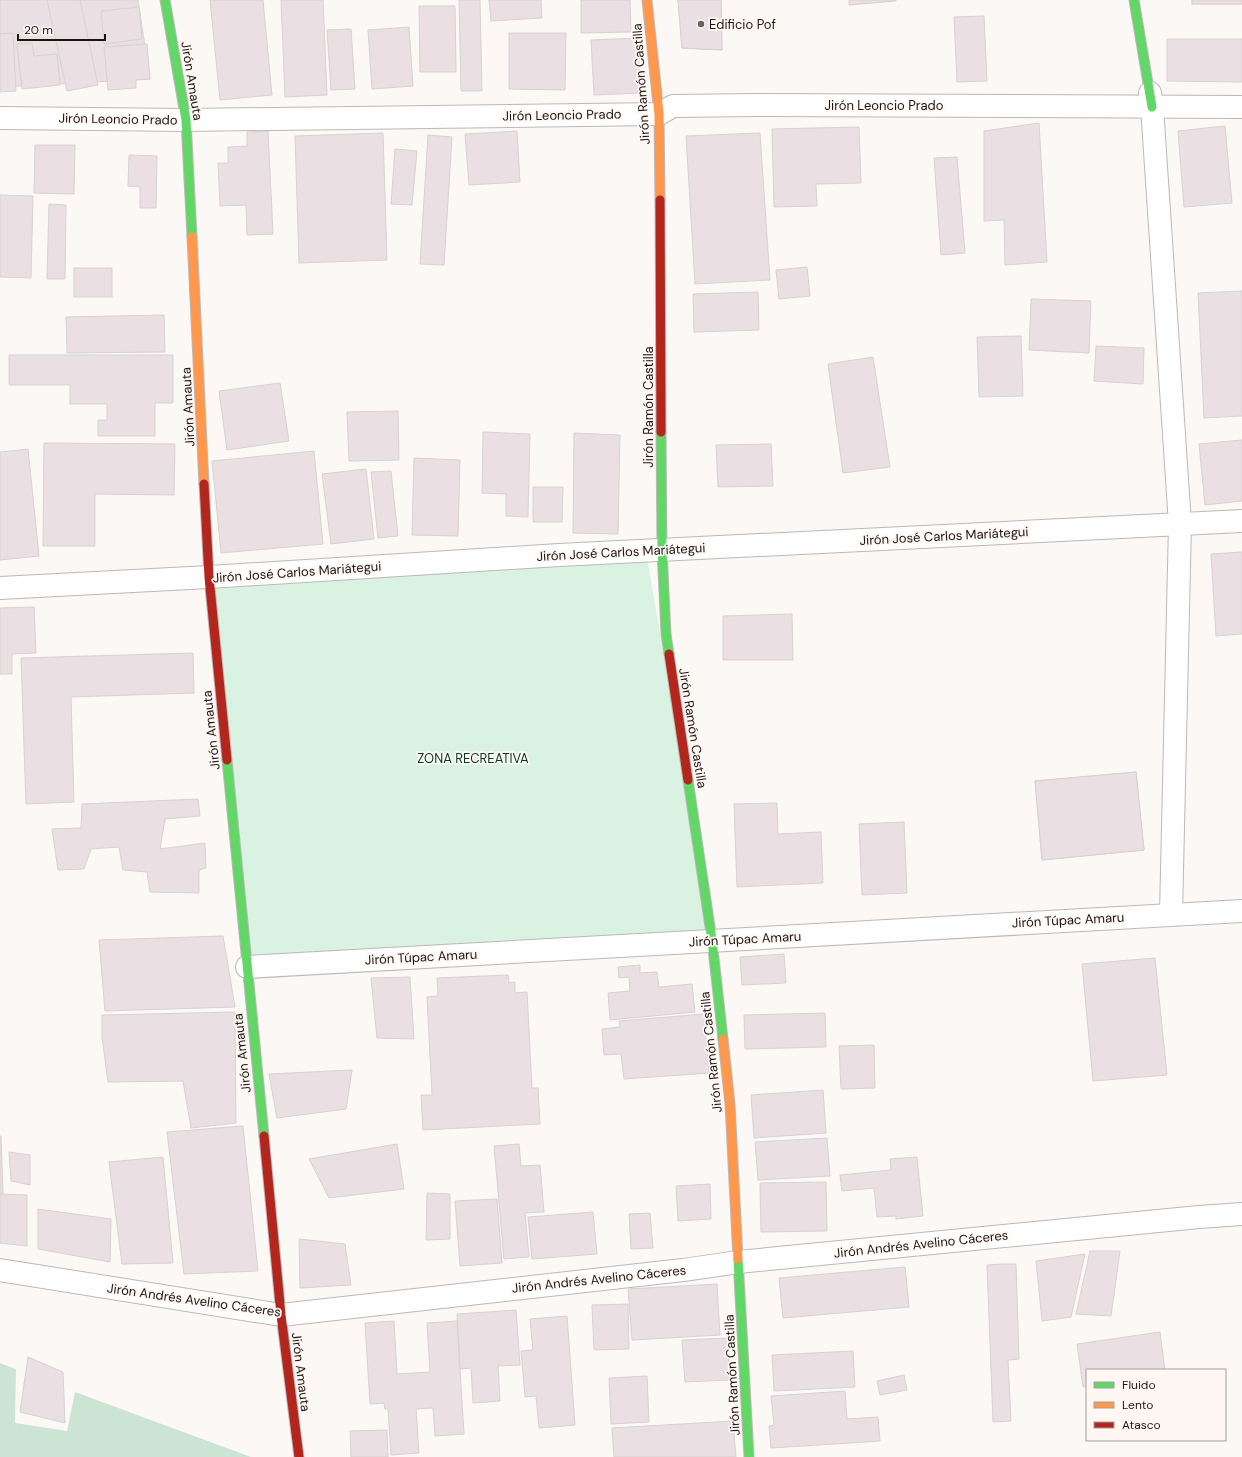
<svg xmlns="http://www.w3.org/2000/svg" width="1242" height="1457" viewBox="0 0 1242 1457" font-family="'DM Sans',sans-serif">
<rect width="100%" height="100%" fill="#fcf8f6"/>
<path fill="#daf2e2" d="M646,551L712,940L247,967L209,577Z"/>
<path fill="#cce4d4" d="M0,1363L16,1369L15,1423L67,1431L75,1392L251,1457H0Z"/>
<g fill="#eadfe2" stroke="#d7d2d2">
<path d="M0,0H138L150,79L0,87Z"/>
<path d="M47,0H80L98,85L67,91Z"/>
<path d="M210,0H263L272,95L220,100Z"/>
<path d="M281,0H323L327,95L285,97Z"/>
<path d="M459,0H480L482,91H461Z"/>
<path d="M489,0H541L542,18L491,21Z"/>
<path d="M581,0H630L631,32L581,33Z"/>
<path d="M678,0H721L722,50L682,48Z"/>
<path d="M678,0H721L722,50L682,48Z"/>
<path d="M849,0H896V1L849,5Z"/>
<rect x="1192" y="0" width="50" height="4"/>
<rect x="1192" y="0" width="50" height="4"/>
<path d="M419,6H455L456,72H420Z"/>
<path d="M139,7L142,39L104,44L101,11Z"/>
<path d="M984,16L987,81L957,82L954,17Z"/>
<path d="M409,27L413,86L372,89L368,30Z"/>
<path d="M351,29L355,89L331,90L327,30Z"/>
<path d="M13,33L16,91L0,92V34Z"/>
<path d="M509,33H566L565,90L509,89Z"/>
<path d="M638,38L640,93L594,95L591,40Z"/>
<path d="M1167,39H1242V82L1167,81Z"/>
<path d="M32,43L34,56L57,54L60,85L22,89L17,44Z"/>
<path d="M147,44L150,79L136,80V88L108,90L104,47Z"/>
<path d="M1039,123L1047,262L1005,265L1004,220L984,221V131Z"/>
<path d="M1225,126L1232,203L1184,207L1178,131Z"/>
<path d="M859,127L861,183L816,184L817,206L774,207L772,129Z"/>
<path d="M268,131L273,234L247,235L246,205L220,206L218,163H228V147L247,146V132Z"/>
<path d="M517,131L520,182L469,185L465,134Z"/>
<path d="M383,133L387,260L299,263L295,136Z"/>
<path d="M760,133L770,280L695,284L686,136Z"/>
<path d="M428,135L452,137L444,265L420,264Z"/>
<path d="M35,145H75L74,194L34,193Z"/>
<path d="M395,149L417,151L412,205L391,204Z"/>
<path d="M129,155L157,156L156,208H140V187L128,186Z"/>
<path d="M957,157L965,253L941,255L934,158Z"/>
<path d="M0,195L33,196L31,278L0,277Z"/>
<path d="M49,204L66,205L65,279H47Z"/>
<path d="M807,267L810,296L779,299L776,270Z"/>
<rect x="74" y="268" width="38" height="29"/>
<path d="M1242,291V416L1204,418L1198,293Z"/>
<path d="M758,292L759,330L694,332L693,294Z"/>
<path d="M1031,299L1091,301L1089,353L1029,350Z"/>
<path d="M164,315L165,352L67,353L66,317Z"/>
<path d="M1021,336L1023,396L979,397L977,337Z"/>
<path d="M1096,346L1144,348L1143,384L1094,381Z"/>
<path d="M9,355H173V403H155V436H98V420H107V404H70V385H9Z"/>
<path d="M873,357L890,467L843,473L828,364Z"/>
<path d="M280,383L289,441L227,450L219,391Z"/>
<path d="M398,411L399,460L349,461L347,412Z"/>
<path d="M483,432L530,434L528,517L506,516V494L482,493Z"/>
<path d="M574,433L620,435L618,534L573,533Z"/>
<path d="M1242,440V501L1205,505L1199,444Z"/>
<path d="M44,443L175,444L174,495L95,494V546H43Z"/>
<path d="M771,444L773,486L718,487L716,445Z"/>
<path d="M28,449L39,556L0,560V452Z"/>
<path d="M314,451L323,544L221,553L212,461Z"/>
<path d="M414,458L460,460L458,536L412,535Z"/>
<path d="M366,469L374,539L331,544L322,474Z"/>
<path d="M391,471L398,536L378,538L371,472Z"/>
<path d="M533,487H563L562,522H533Z"/>
<path d="M1242,552V634L1216,636L1211,554Z"/>
<path d="M34,607L36,653L12,654V674H0V608Z"/>
<path d="M792,614L793,660H723V616Z"/>
<path d="M193,653L194,693L71,697L74,802L26,804L21,658Z"/>
<path d="M1136,772L1144,850L1042,860L1035,781Z"/>
<path d="M1136,772L1144,850L1042,860L1035,781Z"/>
<path d="M198,799L200,816L165,819L160,849L205,843L206,868L199,870V893L150,892L147,872L123,870L119,847L91,849L84,869L58,870L52,829L81,828L82,804Z"/>
<path d="M777,803L778,834L821,832L823,883L737,887L734,804Z"/>
<path d="M904,822L907,893L862,895L859,824Z"/>
<path d="M223,936L235,1007L105,1011L99,940Z"/>
<path d="M784,954L786,983L742,985L740,957Z"/>
<path d="M1155,958L1167,1075L1093,1081L1082,964Z"/>
<path d="M640,965V973L657,972L659,987L692,984L695,1012L610,1020L608,993L630,991L629,977L619,978L618,967Z"/>
<path d="M508,975L509,983L515,982V993L527,992L532,1088H538L540,1124L423,1130L421,1095H432L427,997L438,996L437,978Z"/>
<path d="M410,977L414,1039L377,1038L371,978Z"/>
<path d="M235,1012L236,1123L191,1128L183,1081L108,1082L102,1037V1015Z"/>
<path d="M825,1013L826,1047L745,1049L744,1015Z"/>
<path d="M704,1014L709,1073L624,1079L621,1054L604,1055L602,1029L620,1027L619,1021Z"/>
<path d="M874,1045L875,1088L841,1089L839,1046Z"/>
<path d="M352,1070L346,1109L277,1118L269,1074Z"/>
<path d="M823,1090L826,1133L754,1138L751,1095Z"/>
<path d="M243,1126L258,1271L184,1274L167,1132Z"/>
<path d="M0,1136H1L3,1194H0Z"/>
<path d="M827,1138L830,1176L758,1180L755,1142Z"/>
<path d="M397,1144L404,1189L329,1198L309,1159Z"/>
<path d="M519,1144L521,1166L540,1165L544,1212L525,1213L529,1257L504,1259L494,1146Z"/>
<path d="M9,1152L30,1155V1185L11,1181Z"/>
<path d="M163,1157L173,1263L122,1264L109,1162Z"/>
<path d="M917,1157L923,1216L896,1219V1216L877,1217L874,1188L842,1191L840,1175L891,1170L890,1159Z"/>
<path d="M826,1182L827,1231L761,1232L760,1183Z"/>
<path d="M710,1184L711,1219L678,1221L676,1186Z"/>
<path d="M427,1193L450,1194V1239L426,1240Z"/>
<path d="M0,1194L27,1195V1246L0,1243Z"/>
<path d="M497,1199L502,1263L460,1266L455,1201Z"/>
<path d="M38,1209L111,1219L110,1262L38,1249Z"/>
<path d="M593,1212L597,1254L532,1259L528,1217Z"/>
<path d="M650,1213L653,1248L631,1249L629,1214Z"/>
<path d="M299,1239L345,1244L351,1285L300,1288Z"/>
<path d="M1090,1251H1120L1111,1316L1076,1314Z"/>
<path d="M1085,1254L1071,1317L1042,1321L1036,1261Z"/>
<path d="M1003,1264H1016L1019,1359L1008,1360L1011,1421L993,1422L987,1265Z"/>
<path d="M905,1267L909,1307L783,1318L779,1278Z"/>
<path d="M717,1284L720,1335L632,1340L628,1289Z"/>
<path d="M628,1304L629,1349L594,1350L592,1305Z"/>
<path d="M516,1310L520,1365L498,1366L500,1401L473,1403L471,1368L460,1369L457,1314Z"/>
<path d="M567,1316L575,1425L539,1428L536,1396L525,1397L521,1351L533,1350L530,1319Z"/>
<path d="M394,1321L397,1374L430,1372L427,1323L457,1321L464,1434L435,1436L433,1408L416,1409L419,1453L391,1455L388,1409H385L384,1403L370,1404L365,1323Z"/>
<path d="M1160,1332L1165,1370H1087V1387H1083L1077,1344Z"/>
<path d="M727,1338L730,1380L685,1382L682,1340Z"/>
<path d="M853,1351L855,1387L774,1391L772,1355Z"/>
<path d="M28,1357L63,1372L65,1423L20,1412Z"/>
<path d="M904,1375L907,1390L880,1395L877,1381Z"/>
<path d="M647,1376L649,1422L611,1424L609,1378Z"/>
<path d="M845,1391L847,1419L878,1417L880,1441L771,1448L769,1426L774,1425L771,1396Z"/>
<path d="M733,1421L736,1457H614L612,1428Z"/>
<path d="M387,1430L388,1457H351L350,1431Z"/>
</g>
<g fill="none" stroke-linecap="round" stroke-linejoin="round">
<defs>
<g id="street">
<path d="M1150,93L1152,107L1180,524L1171,914"/>
<path d="M0,118L186,120L659,114L673,106L755,105L1242,107"/>
<path d="M0,588L209,577L559,555L1242,521"/>
<path d="M247,967L1242,911"/>
<path d="M0,1270L281,1315L683,1270L738,1262L1199,1217L1242,1214"/>
</g>
<g id="fast">
<path d="M165,0L186,120L192,237"/>
<path d="M1134,0L1152,107"/>
<path d="M661,432L662,550L666,634L669,654"/>
<path d="M227,760L264,1136"/>
<path d="M688,780L712,940L723,1039"/>
<path d="M738,1259L749,1457"/>
</g>
<g id="slow">
<path d="M647,0L659,114L660,200"/>
<path d="M192,237L204,484"/>
<path d="M723,1039L730,1104L738,1259"/>
</g>
<g id="jam">
<path d="M660,200L661,432"/>
<path d="M204,484L209,577L227,760"/>
<path d="M669,654L688,780"/>
<path d="M264,1136L281,1315L299,1457"/>
</g>
</defs>
<use href="#street" stroke="#bdb8b5" stroke-width="24"/>
<use href="#fast" stroke="#bdb8b5" stroke-width="11"/>
<use href="#slow" stroke="#bdb8b5" stroke-width="11"/>
<use href="#jam" stroke="#bdb8b5" stroke-width="11"/>
<use href="#street" stroke="#fffefe" stroke-width="22"/>
<use href="#fast" stroke="#63d668" stroke-width="9"/>
<use href="#slow" stroke="#ff974d" stroke-width="9"/>
<use href="#jam" stroke="#b3261e" stroke-width="9"/>
</g>
<circle fill="#6a6461" stroke="#fff7f3" stroke-width="1.5" cx="701" cy="24" r="4"/>
<g text-anchor="middle" dominant-baseline="central" stroke-width="3.5" stroke-linejoin="round" paint-order="stroke">
<g font-size="13" fill="#1b1511" stroke="#fff7f3" text-anchor="start">
<text x="709" y="24">Edificio Pof</text>
</g>
<g font-size="13" fill="#1b1511" stroke="#fff7f3">
<text transform="translate(192 81) rotate(81)">Jirón Amauta</text>
<text transform="translate(641 84) rotate(-94)">Jirón Ramón Castilla</text>
<text x="884" y="105">Jirón Leoncio Prado</text>
<text transform="translate(562 115) rotate(-1)">Jirón Leoncio Prado</text>
<text transform="translate(118 119) rotate(1)">Jirón Leoncio Prado</text>
<text transform="translate(188 407) rotate(-93)">Jirón Amauta</text>
<text transform="translate(648 407) rotate(-90)">Jirón Ramón Castilla</text>
<text transform="translate(944 536) rotate(-3)">Jirón José Carlos Mariátegui</text>
<text transform="translate(621 552) rotate(-3)">Jirón José Carlos Mariátegui</text>
<text transform="translate(297 572) rotate(-4)">Jirón José Carlos Mariátegui</text>
<text transform="translate(693 728) rotate(81)">Jirón Ramón Castilla</text>
<text transform="translate(211 730) rotate(-96)">Jirón Amauta</text>
<text transform="translate(1068 920) rotate(-3)">Jirón Túpac Amaru</text>
<text transform="translate(745 939) rotate(-3)">Jirón Túpac Amaru</text>
<text transform="translate(421 957) rotate(-3)">Jirón Túpac Amaru</text>
<text transform="translate(711 1052) rotate(-96)">Jirón Ramón Castilla</text>
<text transform="translate(242 1053) rotate(-96)">Jirón Amauta</text>
<text transform="translate(921 1244) rotate(-6)">Jirón Andrés Avelino Cáceres</text>
<text transform="translate(599 1279) rotate(-6)">Jirón Andrés Avelino Cáceres</text>
<text transform="translate(194 1300) rotate(8)">Jirón Andrés Avelino Cáceres</text>
<text transform="translate(301 1372) rotate(83)">Jirón Amauta</text>
<text transform="translate(732 1375) rotate(-93)">Jirón Ramón Castilla</text>
</g>
<g font-size="13" fill="#003c23" stroke="#fff7f3">
<text x="473" y="758">ZONA RECREATIVA</text>
</g>
</g>
<rect x="1086" y="1369" width="140" height="72" fill="#fff7f3" stroke="#a49d99"/>
<rect x="1094" y="1382" width="20" height="6" fill="#63d668" stroke="#a49d99"/>
<text x="1122" y="1389" font-size="12" fill="#1b1511">Fluido</text>
<rect x="1094" y="1402" width="20" height="6" fill="#ff974d" stroke="#a49d99"/>
<text x="1122" y="1409" font-size="12" fill="#1b1511">Lento</text>
<rect x="1094" y="1422" width="20" height="6" fill="#b3261e" stroke="#a49d99"/>
<text x="1122" y="1429" font-size="12" fill="#1b1511">Atasco</text>
<path d="M18 34v6h87v-6" fill="none" stroke="#1b1511" stroke-width="2"/>
<text x="24" y="34" font-size="12" fill="#1b1511" stroke="#fff7f3" stroke-width="3" paint-order="stroke">20 m</text>
</svg>
